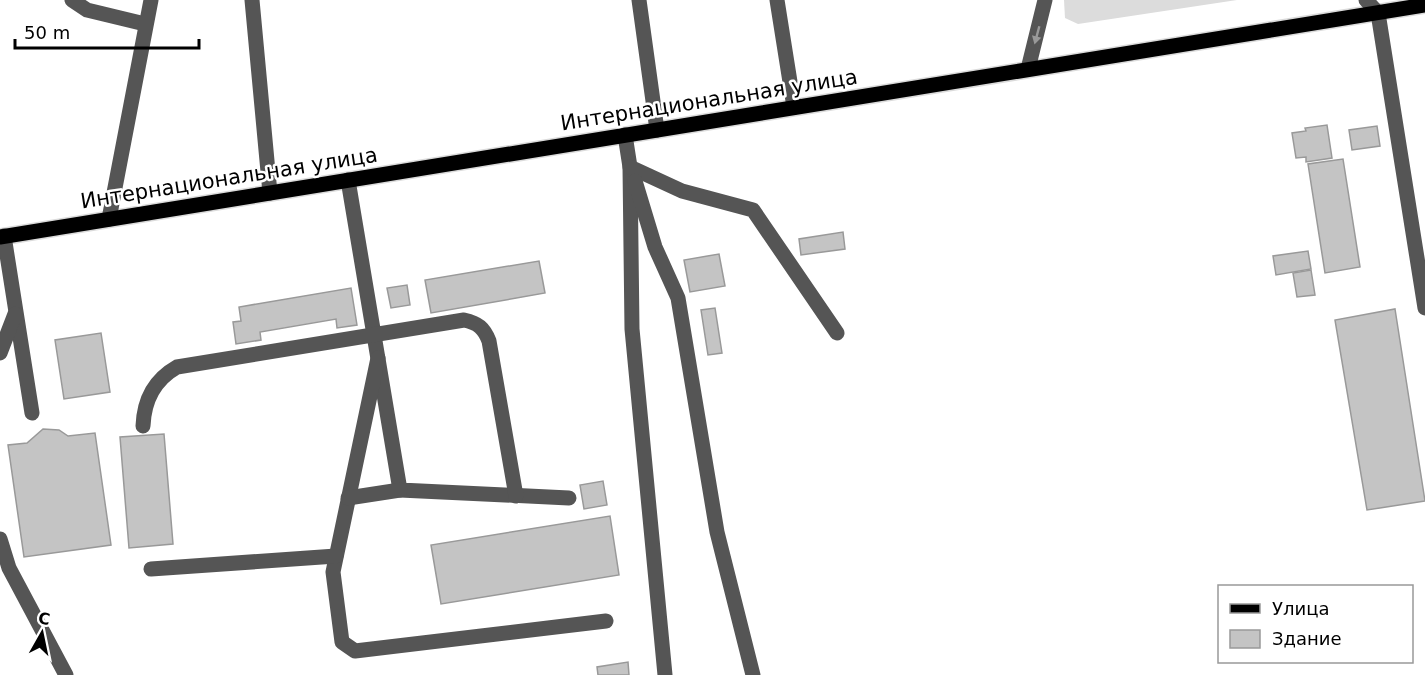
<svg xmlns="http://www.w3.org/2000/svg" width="1425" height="675" viewBox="0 0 1425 675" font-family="'DejaVu Sans',sans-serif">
<rect width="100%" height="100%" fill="#fff"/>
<path fill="#dcdcdc" d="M1064,0H1237L1078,24L1065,18Z"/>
<g fill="#c4c4c4" stroke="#999" stroke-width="1.5">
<path d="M1327,125L1332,158L1306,162V157L1296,158L1292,133L1306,131L1305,128Z"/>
<path d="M1377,126L1380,146L1352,150L1349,130Z"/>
<path d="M1343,159L1360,267L1325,273L1308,164Z"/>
<path d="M843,232L845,249L801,255L799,239Z"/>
<path d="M1308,251L1311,269L1276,275L1273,256Z"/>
<path d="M719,254L725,286L690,292L684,260Z"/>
<path d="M539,261L545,293L431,313L425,280Z"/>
<path d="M1311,270L1315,295L1297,297L1293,273Z"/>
<path d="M407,285L410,305L391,308L387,288Z"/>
<path d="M351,288L357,325L337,328L336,319L260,332L261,340L236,344L233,322L241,321L239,307Z"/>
<path d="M715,308L722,353L708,355L701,310Z"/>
<path d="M1395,309L1425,501L1367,510L1335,320Z"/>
<path d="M101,333L110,392L64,399L55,340Z"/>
<path d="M43,429L59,430L68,436L95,433L111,545L24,557L8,445L27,443Z"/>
<path d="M164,434L173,544L129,548L120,437Z"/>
<path d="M603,481L607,505L584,509L580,485Z"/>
<path d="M610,516L619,575L441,604L431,545Z"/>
<path d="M628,662L629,675H598L597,667Z"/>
</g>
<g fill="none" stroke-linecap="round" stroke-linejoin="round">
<defs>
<path id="major" d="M0,237L1425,5"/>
</defs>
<use href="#major" stroke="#dbdbdb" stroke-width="18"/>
<g stroke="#555" stroke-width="15">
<path d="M72,0L87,10L145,24"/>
<path d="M252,0L270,193"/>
<path d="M639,0L657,130"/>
<path d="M777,0L794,107"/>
<path d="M1366,0L1378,13L1425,308"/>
<path d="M1028,69L1045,0"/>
<path d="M625,135L630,167L632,329L665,675"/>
<path d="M630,167L682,191L753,210L837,333"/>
<path d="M348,180L400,490L569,498"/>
<path d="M635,181L655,247L678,298L717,532L753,675"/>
<path d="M109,219L151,0"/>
<path d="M4,236L32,413"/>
<path d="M0,353L15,314"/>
<path d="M378,358L333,572L342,642L355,651L606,621"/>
<path d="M143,426C144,400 154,380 177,367L464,320C478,323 484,328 489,341L516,496"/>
<path d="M348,498L400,490"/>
<path d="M0,539L9,568L66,675"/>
<path d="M151,569L336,556"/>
</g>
<use href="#major" stroke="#000" stroke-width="15"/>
</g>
<defs><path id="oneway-solid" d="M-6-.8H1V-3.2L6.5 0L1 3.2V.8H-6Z" transform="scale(1.5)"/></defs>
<use fill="#999" href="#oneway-solid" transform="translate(1037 35) rotate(105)"/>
<g text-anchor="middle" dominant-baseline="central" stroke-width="5" stroke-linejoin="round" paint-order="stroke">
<g font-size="21" fill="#000" stroke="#fff">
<text transform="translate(709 100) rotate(-9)">Интернациональная улица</text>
<text transform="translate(229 178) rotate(-9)">Интернациональная улица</text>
</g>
</g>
<rect x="1218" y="585" width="195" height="78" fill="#ffffff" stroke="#999999" stroke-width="1.5"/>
<rect x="1230" y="604" width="30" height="9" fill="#000000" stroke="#999999" stroke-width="1.5"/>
<text x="1272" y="615" font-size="18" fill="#000000">Улица</text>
<rect x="1230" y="630" width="30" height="18" fill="#c4c4c4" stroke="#999999" stroke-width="1.5"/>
<text x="1272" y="645" font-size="18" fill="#000000">Здание</text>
<g transform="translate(42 633) rotate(9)" stroke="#ffffff" stroke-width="4.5" paint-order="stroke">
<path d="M0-4.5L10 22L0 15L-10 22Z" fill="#000000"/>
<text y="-9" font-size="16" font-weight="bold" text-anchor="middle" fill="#000000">С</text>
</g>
<path d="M15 39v9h184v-9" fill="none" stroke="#000000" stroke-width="3"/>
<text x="24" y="39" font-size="18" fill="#000000" stroke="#ffffff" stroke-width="4.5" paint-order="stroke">50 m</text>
</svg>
